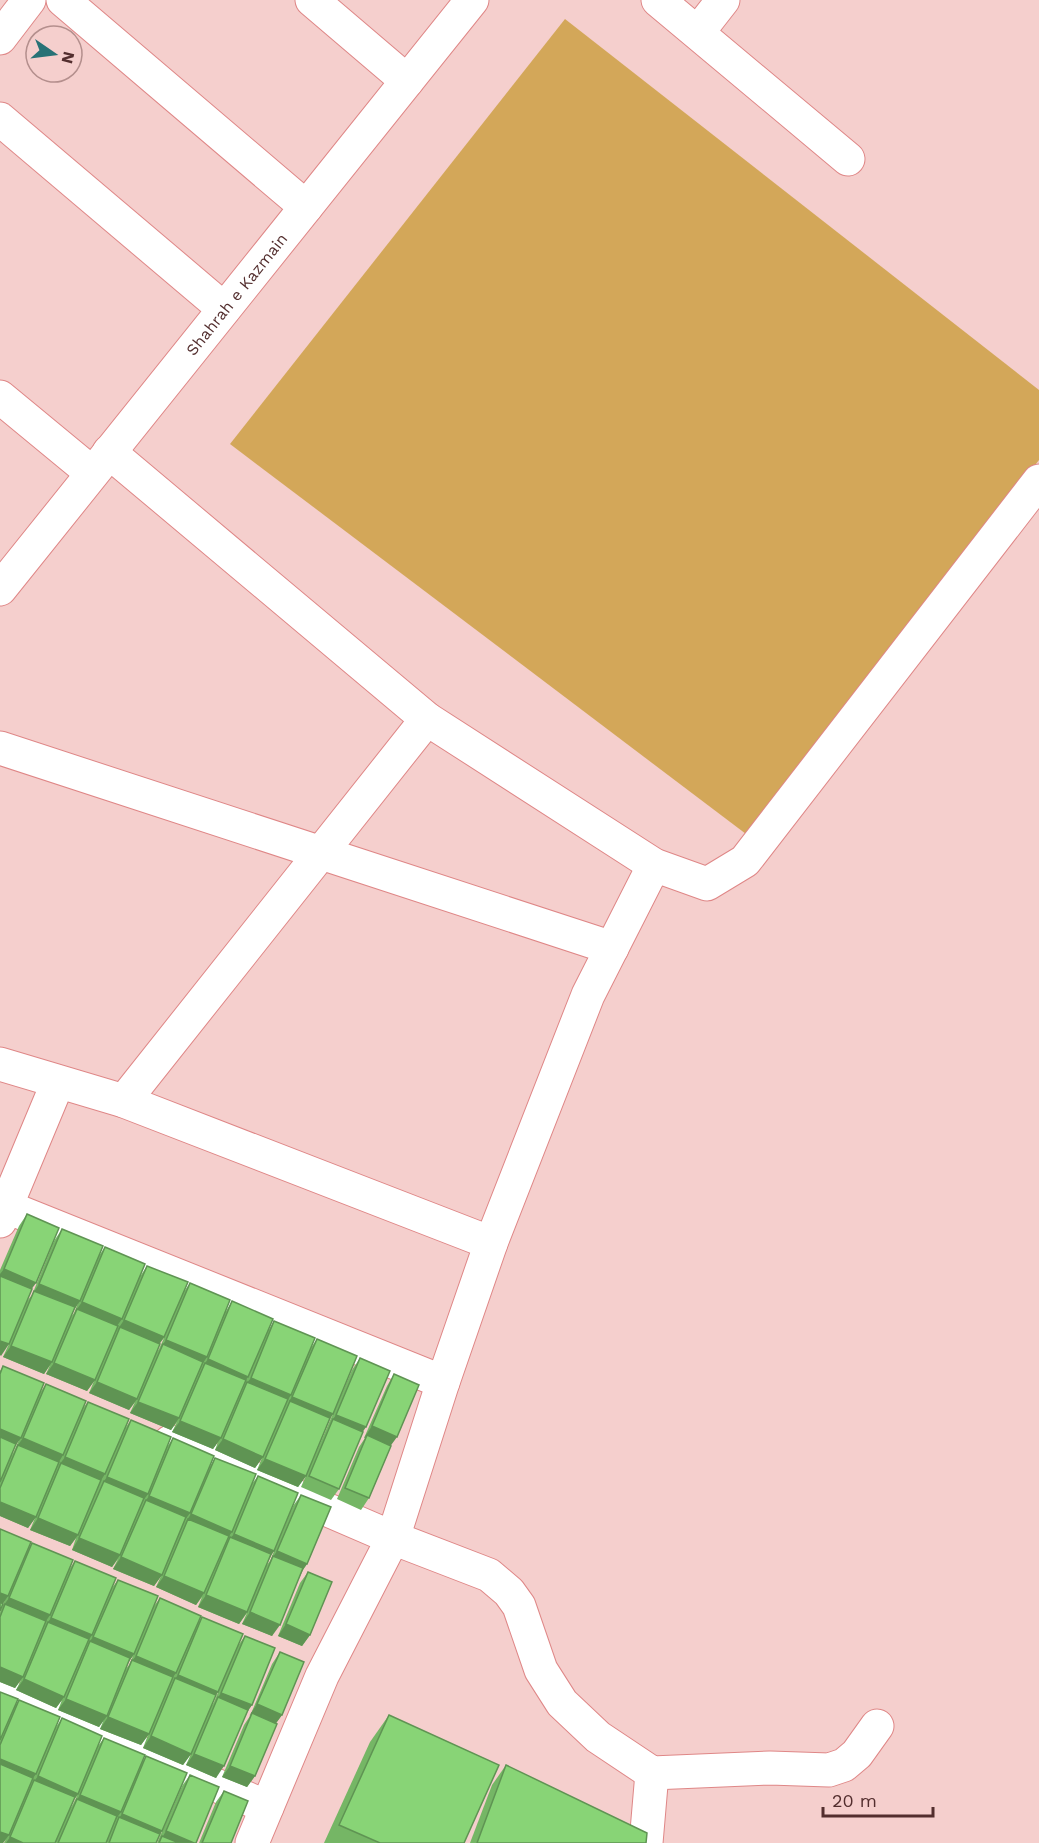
<svg xmlns="http://www.w3.org/2000/svg" width="1039" height="1843" viewBox="0 0 1039 1843" font-family="'Work Sans',sans-serif">
<rect width="100%" height="100%" fill="#f5cfcd"/>
<path fill="#d3a759" d="M565,19L1039,390V460L750,837L230,444Z"/>
<g fill="none" stroke-linecap="round" stroke-linejoin="round">
<defs>
<g id="minor">
<path d="M63,0L306,207"/>
<path d="M312,0L407,81"/>
<path d="M658,0L848,159"/>
<path d="M698,32L723,0"/>
<path d="M0,38L29,0"/>
<path d="M0,119L224,309"/>
<path d="M0,397L92,473"/>
<path d="M109,452L427,719L654,865L707,884L745,861L1039,481"/>
<path id="s1" d="M0,589L472,0"/>
<path d="M0,748L612,948"/>
<path d="M0,1064L124,1101L491,1243"/>
<path d="M124,1101L427,719"/>
<path d="M7,1207L443,1382"/>
<path d="M0,1221L58,1082"/>
<path d="M170,1442L393,1538L489,1575L509,1592L519,1606L541,1670L562,1703L598,1737L652,1773L770,1768L829,1770L844,1765L857,1754L877,1726"/>
<path d="M0,1693L267,1807"/>
<path d="M252,1843L322,1676L393,1538L443,1382L491,1243L588,995L654,865"/>
<path d="M646,1843L652,1773"/>
</g>
</defs>
<use href="#minor" stroke="#df8787" stroke-width="35"/>
<use href="#minor" stroke="#fff" stroke-width="33"/>
</g>
<g fill="#75b665" fill-rule="evenodd">
<path d="M27,1214L32,1289L27,1301L32,1295L54,1241L62,1229L98,1257L105,1247L141,1275L147,1266L185,1290L190,1283L226,1311L232,1301L269,1329L274,1321L310,1349L317,1339L333,1414L330,1419L306,1476L298,1487L257,1470L262,1458L255,1468L215,1450L218,1442L213,1449L172,1432L177,1422L171,1430L130,1413L135,1402L129,1410L89,1393L94,1381L87,1391L46,1374L50,1365L44,1374L3,1357L13,1335L0,1355V1270L19,1226ZM78,1303L74,1313L70,1318L74,1309ZM164,1338L159,1349L156,1353L160,1343Z"/>
<path d="M360,1358L362,1433L339,1489L331,1500L301,1487L352,1370Z"/>
<path d="M3,1366L39,1394L46,1384L83,1408L88,1402L126,1427L131,1420L167,1447L173,1438L210,1466L215,1458L251,1485L258,1476L274,1551L271,1556L266,1566L270,1561L293,1506L301,1495L307,1564L303,1570L272,1636L242,1624L247,1613L239,1624L198,1607L202,1597L196,1605L156,1587L161,1576L154,1586L113,1569L118,1559L112,1567L72,1550L76,1538L70,1546L30,1530L35,1518L28,1528L0,1516V1371ZM19,1440L15,1449L12,1455L15,1445Z"/>
<path d="M394,1374L391,1446L369,1498L361,1510L337,1499L359,1447L365,1438H364L387,1386Z"/>
<path d="M0,1529L27,1550L32,1543L70,1568L75,1561L111,1589L118,1580L154,1606L160,1598L197,1624L202,1617L218,1692L215,1697L211,1707L214,1702L237,1647L245,1636L252,1705L247,1711L216,1778L186,1765L191,1754L183,1765L143,1748L148,1735L141,1745L100,1729L104,1719L99,1727L58,1710L62,1700L56,1708L16,1690L21,1680L15,1688L0,1682V1612L5,1600L3,1604ZM133,1656L129,1665L125,1670L129,1661Z"/>
<path d="M308,1572L310,1635L302,1646L278,1636L300,1583Z"/>
<path d="M280,1652L282,1715L276,1723L255,1776L247,1787L222,1777L244,1725L250,1716L272,1664Z"/>
<path d="M0,1692L14,1707L19,1700L56,1727L62,1718L98,1746L104,1738L141,1764L146,1756L162,1831L156,1843H4L6,1839L3,1843H0ZM77,1796L73,1804L70,1809L73,1800Z"/>
<path d="M389,1715L464,1843H324L370,1742Z"/>
<path d="M506,1765L646,1843H470L492,1785Z"/>
<path d="M190,1775L196,1843H157L182,1786Z"/>
<path d="M224,1791L231,1843H199L216,1802Z"/>
</g>
<g fill="#5f9453">
<path d="M4,1269L36,1283L28,1294L0,1283V1274Z"/>
<path d="M39,1284L80,1301L72,1313L34,1292Z"/>
<path d="M82,1302L122,1319L114,1330L77,1309Z"/>
<path d="M124,1320L164,1337L156,1349L120,1327L116,1332Z"/>
<path d="M166,1340L207,1357L199,1369L161,1347Z"/>
<path d="M0,1341L9,1344L1,1356L0,1355Z"/>
<path d="M11,1346L52,1362L44,1374L3,1357Z"/>
<path d="M208,1359L248,1377L240,1388L203,1366Z"/>
<path d="M54,1363L95,1380L87,1391L46,1374Z"/>
<path d="M251,1378L291,1395L283,1407L246,1384Z"/>
<path d="M97,1382L137,1399L129,1410L89,1393Z"/>
<path d="M292,1397L333,1414L325,1426L289,1401Z"/>
<path d="M138,1402L179,1418L171,1430L130,1413Z"/>
<path d="M336,1415L366,1427L358,1439L333,1419L328,1426Z"/>
<path d="M180,1421L221,1438L213,1449L172,1432Z"/>
<path d="M372,1426L397,1437L389,1448L367,1435L364,1438Z"/>
<path d="M0,1429L21,1438L13,1449L0,1444Z"/>
<path d="M23,1438L63,1455L56,1467L18,1445L15,1449Z"/>
<path d="M223,1439L263,1457L255,1468L215,1450Z"/>
<path d="M65,1457L105,1474L98,1485L61,1463L57,1468Z"/>
<path d="M265,1459L306,1476L298,1487L257,1470Z"/>
<path d="M107,1477L148,1494L140,1505L104,1481Z"/>
<path d="M149,1496L190,1513L182,1524L144,1503Z"/>
<path d="M0,1502L36,1517L28,1528L0,1516Z"/>
<path d="M191,1514L232,1532L224,1543L188,1519L183,1526Z"/>
<path d="M38,1518L78,1535L70,1546L30,1530Z"/>
<path d="M234,1534L274,1551L266,1562L229,1540Z"/>
<path d="M79,1538L120,1555L112,1567L72,1550Z"/>
<path d="M277,1551L307,1564L299,1575L273,1557Z"/>
<path d="M121,1557L162,1575L154,1586L113,1569Z"/>
<path d="M164,1576L204,1593L196,1605L156,1587Z"/>
<path d="M0,1593L8,1596L0,1608Z"/>
<path d="M206,1595L247,1612L239,1624L198,1607Z"/>
<path d="M9,1598L50,1615L42,1627L5,1604L1,1609Z"/>
<path d="M250,1612L280,1625L272,1636L242,1624Z"/>
<path d="M51,1618L92,1635L84,1647L48,1622L43,1629Z"/>
<path d="M286,1624L310,1635L302,1646L278,1636Z"/>
<path d="M93,1637L134,1654L126,1666L88,1644Z"/>
<path d="M136,1656L176,1673L168,1684L131,1662Z"/>
<path d="M0,1667L23,1677L15,1688L0,1682Z"/>
<path d="M178,1675L218,1692L210,1703L174,1680Z"/>
<path d="M24,1679L64,1697L56,1708L16,1690Z"/>
<path d="M221,1693L252,1705L244,1717L217,1699Z"/>
<path d="M66,1699L107,1716L99,1727L58,1710Z"/>
<path d="M257,1704L282,1715L274,1726L252,1713L249,1716Z"/>
<path d="M108,1717L149,1734L141,1745L100,1729Z"/>
<path d="M151,1736L191,1754L183,1765L143,1748Z"/>
<path d="M194,1754L224,1766L216,1778L186,1765Z"/>
<path d="M0,1759L36,1774L28,1785L0,1774Z"/>
<path d="M230,1766L255,1776L247,1787L222,1777Z"/>
<path d="M38,1776L78,1794L70,1805L33,1783Z"/>
<path d="M80,1795L121,1812L113,1823L76,1801Z"/>
<path d="M122,1814L162,1831L155,1842L119,1818Z"/>
<path d="M166,1831L194,1843H159Z"/>
<path d="M0,1832L9,1835L3,1843H0Z"/>
<path d="M10,1837L23,1843H6Z"/>
</g>
<g fill="#88d476" stroke="#5f9453" stroke-width="1.5">
<path d="M27,1214L59,1228L36,1283L4,1269Z"/>
<path d="M62,1229L103,1246L80,1301L39,1284Z"/>
<path d="M105,1247L145,1264L122,1319L82,1302Z"/>
<path d="M147,1266L188,1282L164,1337L124,1320Z"/>
<path d="M0,1276L32,1289L9,1344L0,1341Z"/>
<path d="M190,1283L230,1300L207,1357L166,1340Z"/>
<path d="M34,1291L75,1307L52,1362L11,1346Z"/>
<path d="M232,1301L273,1319L248,1377L208,1359Z"/>
<path d="M77,1309L118,1326L95,1380L54,1363Z"/>
<path d="M274,1321L315,1338L291,1395L251,1378Z"/>
<path d="M120,1327L160,1344L137,1399L97,1382Z"/>
<path d="M317,1339L357,1356L333,1414L292,1397Z"/>
<path d="M163,1344L203,1362L179,1418L138,1402Z"/>
<path d="M360,1358L390,1371L366,1427L336,1415Z"/>
<path d="M205,1363L246,1380L221,1438L180,1421Z"/>
<path d="M3,1366L44,1383L21,1438L0,1429V1374Z"/>
<path d="M394,1374L419,1385L397,1437L372,1426Z"/>
<path d="M247,1382L288,1399L263,1457L223,1439Z"/>
<path d="M46,1384L86,1401L63,1455L23,1438Z"/>
<path d="M290,1401L330,1418L306,1476L265,1459Z"/>
<path d="M88,1402L129,1419L105,1474L65,1457Z"/>
<path d="M333,1419L363,1432L339,1489L309,1476Z"/>
<path d="M131,1420L171,1437L148,1494L107,1477Z"/>
<path d="M367,1435L391,1446L369,1498L345,1488Z"/>
<path d="M0,1437L16,1444L0,1482Z"/>
<path d="M173,1438L214,1456L190,1513L149,1496Z"/>
<path d="M18,1445L59,1462L36,1517L0,1502V1488Z"/>
<path d="M215,1458L256,1474L232,1532L191,1514Z"/>
<path d="M61,1463L101,1480L78,1535L38,1518Z"/>
<path d="M258,1476L298,1493L274,1551L234,1534Z"/>
<path d="M104,1481L144,1498L120,1555L79,1538Z"/>
<path d="M301,1495L331,1507L307,1564L277,1551Z"/>
<path d="M146,1500L186,1517L162,1575L121,1557Z"/>
<path d="M188,1519L229,1536L204,1593L164,1576Z"/>
<path d="M0,1529L31,1542L8,1596L0,1593Z"/>
<path d="M230,1537L271,1554L247,1612L206,1595Z"/>
<path d="M32,1543L73,1560L50,1615L9,1598Z"/>
<path d="M273,1556L303,1568L280,1625L250,1612Z"/>
<path d="M75,1561L116,1578L92,1635L51,1618Z"/>
<path d="M308,1572L332,1582L310,1635L286,1624Z"/>
<path d="M118,1580L158,1596L134,1654L93,1637Z"/>
<path d="M160,1598L201,1616L176,1673L136,1656Z"/>
<path d="M0,1602L3,1604L0,1611Z"/>
<path d="M5,1604L46,1621L23,1677L0,1667V1617Z"/>
<path d="M202,1617L243,1634L218,1692L178,1675Z"/>
<path d="M48,1622L89,1639L64,1697L24,1679Z"/>
<path d="M245,1636L275,1648L252,1705L221,1693Z"/>
<path d="M90,1641L130,1658L107,1716L66,1699Z"/>
<path d="M280,1652L304,1662L282,1715L257,1704Z"/>
<path d="M132,1660L173,1677L149,1734L108,1717Z"/>
<path d="M175,1678L216,1695L191,1754L151,1736Z"/>
<path d="M0,1692L18,1699L0,1740Z"/>
<path d="M218,1697L248,1710L224,1766L194,1754Z"/>
<path d="M19,1700L60,1717L36,1774L0,1759V1745Z"/>
<path d="M252,1713L277,1724L255,1776L230,1766Z"/>
<path d="M389,1715L499,1765L464,1843H380L339,1825Z"/>
<path d="M62,1718L102,1736L78,1794L38,1776Z"/>
<path d="M104,1738L145,1755L121,1812L80,1795Z"/>
<path d="M146,1756L187,1773L162,1831L122,1814Z"/>
<path d="M0,1764L33,1778L9,1835L0,1832Z"/>
<path d="M506,1765L647,1833L646,1843H477Z"/>
<path d="M190,1775L219,1787L196,1843H194L166,1831Z"/>
<path d="M34,1780L75,1797L55,1843H23L10,1837Z"/>
<path d="M224,1791L248,1801L231,1843H202Z"/>
<path d="M77,1799L117,1816L106,1843H58Z"/>
<path d="M119,1817L160,1834L156,1843H109Z"/>
<path d="M162,1836L179,1843H159Z"/>
</g>
<g text-anchor="middle" dominant-baseline="central" stroke-width="6" stroke-linejoin="round" paint-order="stroke">
<g font-size="16" fill="#532e2e" stroke="#f5cfcd">
<text stroke="none"><textPath href="#s1" startOffset="378">Shahrah e Kazmain</textPath></text>
</g>
</g>
<g transform="translate(54 54) rotate(104)"><circle r="28" fill="#f5cfcd" stroke="#b48f8d" stroke-width="1.5"/>
<path d="M0-4.5L10 22L0 15L-10 22Z" fill="#287276"/>
<text y="-9" font-size="16" font-weight="bold" text-anchor="middle" fill="#532e2e">N</text>
</g>
<path d="M823 1807v9h110v-9" fill="none" stroke="#532e2e" stroke-width="3"/>
<text x="832" y="1807" font-size="18" fill="#532e2e" stroke="#f5cfcd" stroke-width="4.5" paint-order="stroke">20 m</text>
</svg>
